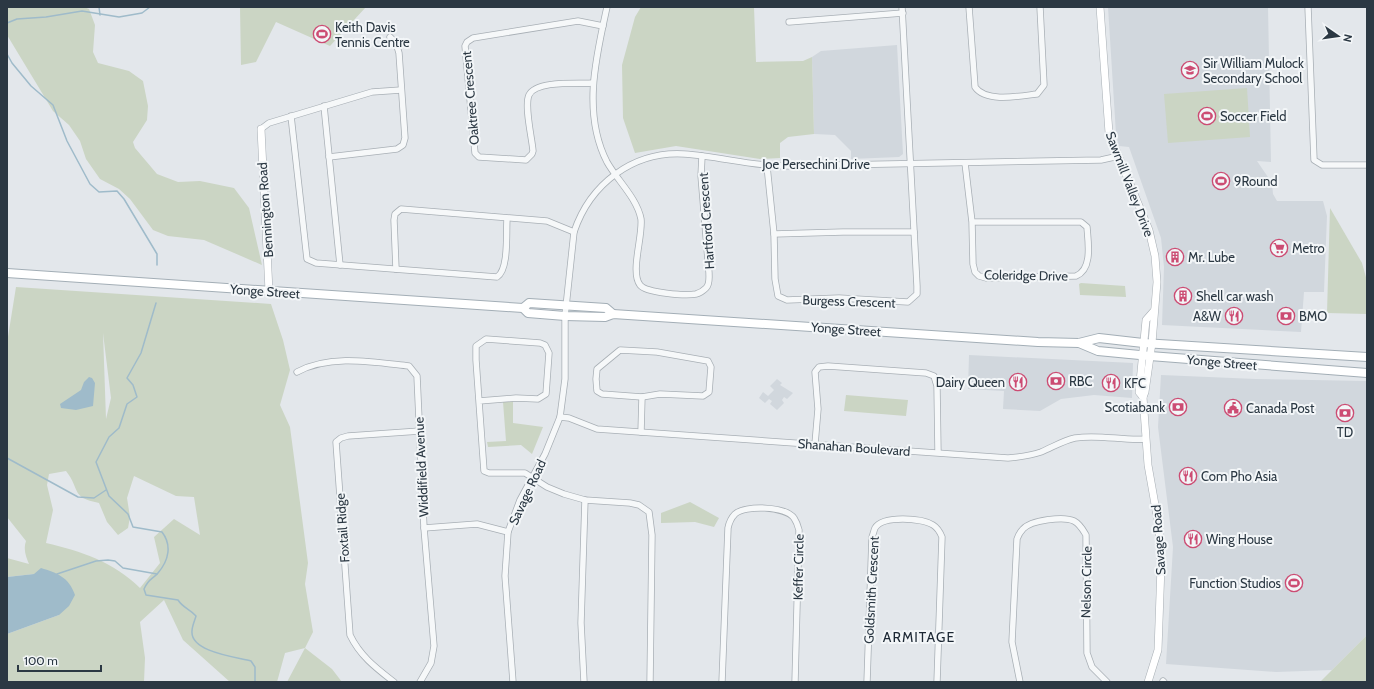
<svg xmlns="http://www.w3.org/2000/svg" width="1374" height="689" viewBox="0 0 1374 689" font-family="Cabin,sans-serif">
<rect width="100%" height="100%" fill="#e3e7eb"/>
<g fill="#d1d7dd">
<path d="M1108,7H1268L1271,162L1257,161L1272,183L1273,194L1277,201H1323L1327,216L1324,292H1304L1301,332L1162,325L1164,267L1161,238L1129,147L1119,146L1116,134Z"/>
<path d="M897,45L903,154L899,157L851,159V151L835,135L814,134L812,57L821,51Z"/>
<path d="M969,355L1133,363L1132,398L1094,395L1061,399L1040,411L1003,409L1004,391L968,389Z"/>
<path d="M1161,375L1256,379L1367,381V635L1332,670L1276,672L1166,664L1173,547L1158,427Z"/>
<path d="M777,379L782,383L780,385L793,393L787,399L784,397L782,400L784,403L777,410L770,404L772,401L769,399L765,403L759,398L763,392L768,396L774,390L770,386Z"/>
</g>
<g fill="#cbd5c4" fill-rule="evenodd">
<path d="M7,7H84L89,9L95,25L93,52L98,63L129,71L143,81L148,106L147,120L133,142L135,148L157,174L178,182L200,181L234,188L249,208L262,265L204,240L168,236L153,230L130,199L119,189L100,179L86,159L80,141L69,125L53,111L7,35Z"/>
<path d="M240,7H366L330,46L276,22L256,62L241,65Z"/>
<path d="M641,7H754L756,62L803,61L812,57L814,134L788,137L780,143V158L760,159L676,146L635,153L623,118L622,65L635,17Z"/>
<path d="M1247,88L1250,137L1168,143L1164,94Z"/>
<path d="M1330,208L1362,263L1367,281V314L1327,313Z"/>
<path d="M1081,283L1125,286L1126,297L1080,295L1079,284Z"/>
<path d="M16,287L271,304L283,340L290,370L280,405L290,427L308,563L305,584L313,632L305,648L332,669L342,682H287L305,648L285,653L277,682H230L183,640L164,600L140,622L145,658L144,682H7V634L59,615L34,574L7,577V558L29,564C26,557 23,549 26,541L7,517V343ZM103,333L111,398L106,419ZM66,471C81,490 70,497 99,503L107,522L118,535L128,528L130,517L127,498L134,476L176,496L194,497L200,535L174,519L154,537L160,563L140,588C114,562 81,551 46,543L53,510L47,485L49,474Z"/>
<path d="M846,395L908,400L906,416L844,411Z"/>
<path d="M513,401V423L543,427L532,454L521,445L488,447L487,442L506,441L503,402Z"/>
<path d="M690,502L719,518L714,527L695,522L661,523V513Z"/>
<path d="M1367,635V680L1365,682H1320Z"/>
</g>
<g fill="#9fbbca">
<path d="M89,377L92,378L95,383L93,406L76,410L61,408L60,404L81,390L84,382Z"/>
<path d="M41,568C57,573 69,577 75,595L69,606L59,615L7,634V577L34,574Z"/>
</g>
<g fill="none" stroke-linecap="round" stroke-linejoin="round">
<g stroke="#9fbbca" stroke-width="1.5">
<path d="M99,7L100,15"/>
<path d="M7,23L17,19L46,17L82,11L119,17L142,13L150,7"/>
<path d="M7,54L12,63L31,86L53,105L67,141L90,184L99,192L117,191L124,199L157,254V265"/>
<path d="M156,303L141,353L127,378L133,385L137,397L127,404L119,428L109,437L96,462L109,496L128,514L133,527L162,532C172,545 169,560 158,573C152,580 149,578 144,589L146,595L178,600C183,608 190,609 196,616C195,620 192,626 192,631C190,652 236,657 251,661L255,667V682"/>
<path d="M7,458L78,497L94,498L106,490"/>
<path d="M57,574L96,561L108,560L115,561L123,568L157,574"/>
</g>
<defs>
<g id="street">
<path d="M607,7C596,57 582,113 607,162C617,180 637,198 641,219C643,236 630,272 640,285C646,293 686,296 696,294C700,293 704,290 706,288C710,284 709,278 709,273L701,176L702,156"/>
<path d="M969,7L975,87C986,103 1020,96 1037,94L1044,85L1040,7"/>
<path d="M1308,7L1314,160L1322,165H1367"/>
<path d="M789,22L903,13"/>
<path d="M593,83C578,84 536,80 529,95C524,106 532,138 533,151L532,154L526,160L479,157L475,153L465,46L467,42L473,38L578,21L603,26"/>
<path d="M324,106L340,265"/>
<path d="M291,116L307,259L316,263L497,277C509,270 506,233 507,219"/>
<path d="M261,129L269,123L372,92L401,90"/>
<path d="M329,157L397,149L403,145L405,138L399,53L396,43L390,37"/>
<path d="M965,163L972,222L973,264L975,272L979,276L986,278L1076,276C1093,269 1088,242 1087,227L1081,222H972"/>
<path d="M767,166L774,234L775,279L778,296L787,300L839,298L908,302L917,294V286L902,7"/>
<path d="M774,234L843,232H914"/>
<path d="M396,269L394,220L395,214L401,209L547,221L574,232"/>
<path d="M620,350L657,352L708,361L711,367L709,392L703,396L660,394L642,397L602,394L597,391L596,379L597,369Z"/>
<path d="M297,372C330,354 373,362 409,366L417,376L424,528L434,646L431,663L420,682"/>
<path d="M479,401L516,398L538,399L546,394L549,353L545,345L540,343L486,339L476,346V360L484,471L489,473H525L547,487L564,494L585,500L630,503L639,505L649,512L652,535L650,682"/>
<path d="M560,417L569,418L597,429L1008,458C1019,457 1030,456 1041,452C1053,447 1062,441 1075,438C1099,434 1123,441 1146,439"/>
<path d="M641,432L642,397"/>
<path d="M815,444L818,409L815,372L819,367L828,366L926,373L934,376L937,386L938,452"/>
<path d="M424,528L477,524L508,532"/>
<path d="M1163,681L1164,682"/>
<path d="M394,682C376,668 360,656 350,635L336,442L341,438L348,436L420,431"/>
<path d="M513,682L505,576L508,532L520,500L545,454L560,417L565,379V316L574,232C590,184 633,151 684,154C718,156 750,166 784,166L1101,160L1119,156"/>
<path d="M584,682L581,623L585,500"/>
<path d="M722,682L728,528C729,523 731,518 735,514C745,505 785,506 794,518C796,521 798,526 799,530L795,682"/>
<path d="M867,682L872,537C873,535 874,530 875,528C883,515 922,518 933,525C938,528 940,532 942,537L937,682"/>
<path d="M1020,682L1012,642L1017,539C1018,536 1020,532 1023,529C1031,520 1064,516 1074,521C1080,524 1083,530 1086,535L1087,653L1092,667L1107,682"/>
</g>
<g id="secondary">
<path d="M1100,7L1109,133L1149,230L1155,256L1157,282L1152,343L1145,392L1143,397"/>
<path d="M261,129L269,291"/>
<path d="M1148,682L1158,650L1161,566L1159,527L1148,465L1143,397L1139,392L1146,320L1153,312"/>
</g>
<g id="primary">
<path d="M7,273L523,308L528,313L565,316L605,317L613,314L1038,342L1079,343L1099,338L1143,343L1367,357"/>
<path d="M523,308L529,303L606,308L613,314"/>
<path d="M1079,343L1098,351L1150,356L1367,373"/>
</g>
</defs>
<use href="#street" stroke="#a8afb5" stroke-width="7"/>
<use href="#secondary" stroke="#a8afb5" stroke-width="8"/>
<use href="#primary" stroke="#a3aeb6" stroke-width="10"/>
<use href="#street" stroke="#f6f8f9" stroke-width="5.5"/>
<use href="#secondary" stroke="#fff" stroke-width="7"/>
<use href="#primary" stroke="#fff" stroke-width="8"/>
</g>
<defs>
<symbol id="stadium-ring" viewBox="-11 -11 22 22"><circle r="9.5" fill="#f3f6f8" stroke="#cc4c73" stroke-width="1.5"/><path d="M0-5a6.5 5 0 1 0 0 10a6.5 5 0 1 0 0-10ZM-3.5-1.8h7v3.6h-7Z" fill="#cc4c73"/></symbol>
<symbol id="school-ring" viewBox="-11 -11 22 22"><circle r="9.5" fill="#f3f6f8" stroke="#cc4c73" stroke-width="1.5"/><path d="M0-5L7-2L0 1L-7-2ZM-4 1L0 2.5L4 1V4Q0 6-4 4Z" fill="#cc4c73"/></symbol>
<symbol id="supermarket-ring" viewBox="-11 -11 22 22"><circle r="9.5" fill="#f3f6f8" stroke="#cc4c73" stroke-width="1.5"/><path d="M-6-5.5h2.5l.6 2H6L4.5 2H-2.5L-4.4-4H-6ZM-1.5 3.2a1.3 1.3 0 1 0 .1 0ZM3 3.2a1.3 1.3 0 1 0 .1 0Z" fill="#cc4c73"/></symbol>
<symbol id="building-ring" viewBox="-11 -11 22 22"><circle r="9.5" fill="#f3f6f8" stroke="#cc4c73" stroke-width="1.5"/><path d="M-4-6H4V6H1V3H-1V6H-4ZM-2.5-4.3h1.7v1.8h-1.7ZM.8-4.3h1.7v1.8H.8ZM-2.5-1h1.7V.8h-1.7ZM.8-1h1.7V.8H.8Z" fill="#cc4c73"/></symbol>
<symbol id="restaurant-ring" viewBox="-11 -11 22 22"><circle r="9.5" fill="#f3f6f8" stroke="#cc4c73" stroke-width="1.5"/><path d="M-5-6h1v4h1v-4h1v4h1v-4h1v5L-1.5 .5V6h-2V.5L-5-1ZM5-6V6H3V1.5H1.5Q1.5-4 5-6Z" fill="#cc4c73"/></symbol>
<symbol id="bank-ring" viewBox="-11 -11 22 22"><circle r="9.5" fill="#f3f6f8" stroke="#cc4c73" stroke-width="1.5"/><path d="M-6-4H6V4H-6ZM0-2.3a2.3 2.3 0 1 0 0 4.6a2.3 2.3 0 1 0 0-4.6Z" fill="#cc4c73"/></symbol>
<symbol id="civic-ring" viewBox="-11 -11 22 22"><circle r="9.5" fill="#f3f6f8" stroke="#cc4c73" stroke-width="1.5"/><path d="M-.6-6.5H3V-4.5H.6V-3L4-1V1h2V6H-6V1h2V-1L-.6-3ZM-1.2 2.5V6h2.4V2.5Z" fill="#cc4c73"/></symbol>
</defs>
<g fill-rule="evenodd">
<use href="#stadium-ring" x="312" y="24" width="20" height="20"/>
<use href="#school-ring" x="1180" y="60" width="20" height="20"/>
<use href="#stadium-ring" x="1197" y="106" width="20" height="20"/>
<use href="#stadium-ring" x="1211" y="171" width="20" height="20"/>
<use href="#supermarket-ring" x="1269" y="238" width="20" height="20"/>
<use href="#building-ring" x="1165" y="247" width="20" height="20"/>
<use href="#building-ring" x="1173" y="286" width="20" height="20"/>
<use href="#restaurant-ring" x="1224" y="306" width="20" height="20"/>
<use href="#bank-ring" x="1276" y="306" width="20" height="20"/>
<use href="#bank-ring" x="1046" y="371" width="20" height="20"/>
<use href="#restaurant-ring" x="1008" y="372" width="20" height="20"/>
<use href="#restaurant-ring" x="1101" y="373" width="20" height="20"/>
<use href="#bank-ring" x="1168" y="397" width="20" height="20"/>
<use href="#civic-ring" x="1223" y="398" width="20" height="20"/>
<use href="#bank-ring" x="1335" y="403" width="20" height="20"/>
<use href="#restaurant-ring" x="1178" y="466" width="20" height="20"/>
<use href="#restaurant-ring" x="1183" y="529" width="20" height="20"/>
<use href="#stadium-ring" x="1284" y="573" width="20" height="20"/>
</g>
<g text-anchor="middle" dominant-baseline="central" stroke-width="4" stroke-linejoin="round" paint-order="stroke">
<g font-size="13" fill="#2b3843" stroke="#f3f6f8" text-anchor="start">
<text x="335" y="27">Keith Davis<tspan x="335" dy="15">Tennis Centre</tspan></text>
<text x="1203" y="63">Sir William Mulock<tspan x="1203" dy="15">Secondary School</tspan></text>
<text x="1220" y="116">Soccer Field</text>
<text x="1234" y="181">9Round</text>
<text x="1292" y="248">Metro</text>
<text x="1188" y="257">Mr. Lube</text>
<text x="1196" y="296">Shell car wash</text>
<text x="1221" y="316" text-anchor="end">A&amp;W</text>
<text x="1299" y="316">BMO</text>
<text x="1069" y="381">RBC</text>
<text x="1005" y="382" text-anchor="end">Dairy Queen</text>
<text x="1124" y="383">KFC</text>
<text x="1165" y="407" text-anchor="end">Scotiabank</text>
<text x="1246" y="408">Canada Post</text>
<text x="1345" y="432" text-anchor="middle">TD</text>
<text x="1201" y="476">Com Pho Asia</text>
<text x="1206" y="539">Wing House</text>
<text x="1281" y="583" text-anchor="end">Function Studios</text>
</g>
<g font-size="13" fill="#2b3843" stroke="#f3f6f8">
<text transform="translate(470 98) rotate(-95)">Oaktree Crescent</text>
<text x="816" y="164">Joe Persechini Drive</text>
<text transform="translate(1130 184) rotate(69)">Sawmill Valley Drive</text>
<text transform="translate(265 210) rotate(-94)">Bennington Road</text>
<text transform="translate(706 221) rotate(-94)">Hartford Crescent</text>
<text transform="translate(1026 275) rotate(1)">Coleridge Drive</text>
<text transform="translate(265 291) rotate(4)">Yonge Street</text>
<text transform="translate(849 301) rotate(2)">Burgess Crescent</text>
<text transform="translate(846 329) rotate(4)">Yonge Street</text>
<text transform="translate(1222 362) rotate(5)">Yonge Street</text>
<text transform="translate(854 447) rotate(4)">Shanahan Boulevard</text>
<text transform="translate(421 467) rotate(-93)">Widdifield Avenue</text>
<text transform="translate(527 492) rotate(-65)">Savage Road</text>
<text transform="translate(342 528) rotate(-94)">Foxtail Ridge</text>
<text transform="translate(1158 540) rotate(-94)">Savage Road</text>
<text transform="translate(798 567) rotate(-89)">Keffer Circle</text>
<text transform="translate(1086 582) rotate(-89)">Nelson Circle</text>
<text transform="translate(871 590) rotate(-87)">Goldsmith Crescent</text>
</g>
<g font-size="14" letter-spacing="1" fill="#1d2834" stroke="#f3f6f8">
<text x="919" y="637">ARMITAGE</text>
</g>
</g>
<rect width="1374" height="689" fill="none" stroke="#2b3843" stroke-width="16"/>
<g transform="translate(1338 36) rotate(103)" stroke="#f3f6f8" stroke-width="3" paint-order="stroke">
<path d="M0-3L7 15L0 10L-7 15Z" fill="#2b3843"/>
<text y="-6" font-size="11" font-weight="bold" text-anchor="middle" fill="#2b3843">N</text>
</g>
<path d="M18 665v6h83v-6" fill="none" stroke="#2b3843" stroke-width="2"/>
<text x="24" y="665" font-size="12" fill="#2b3843" stroke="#f3f6f8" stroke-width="3" paint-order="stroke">100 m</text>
</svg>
